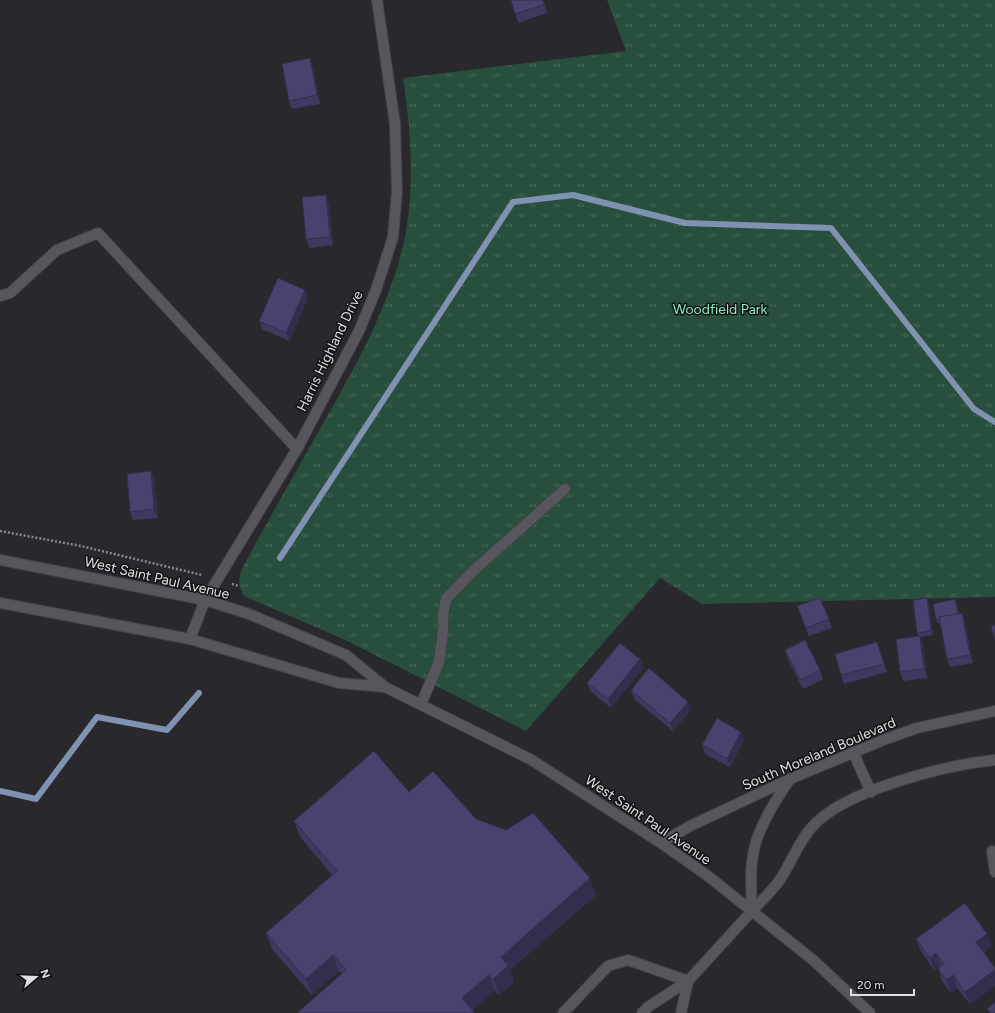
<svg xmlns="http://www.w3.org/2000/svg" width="995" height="1013" viewBox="0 0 995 1013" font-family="Figtree,sans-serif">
<defs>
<pattern id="grass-tufts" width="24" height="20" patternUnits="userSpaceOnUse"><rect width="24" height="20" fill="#284f3d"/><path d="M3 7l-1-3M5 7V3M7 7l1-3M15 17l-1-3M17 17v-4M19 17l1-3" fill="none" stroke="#476859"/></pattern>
</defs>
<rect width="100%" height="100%" fill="#29282d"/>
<path fill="url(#grass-tufts)" d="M607,0H995V597L702,604L660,578L526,731L343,639L244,596C238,585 238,580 242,569C266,524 291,480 316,436C348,380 382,321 400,258C416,200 412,137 403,78L626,51Z"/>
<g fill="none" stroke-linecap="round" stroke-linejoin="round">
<g stroke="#8092b2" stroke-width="6">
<path d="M280,558L513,202L573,195L685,223L831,228L974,409L995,422"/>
<path d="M0,791L36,799L97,717L167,730L199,693"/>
</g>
<defs>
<g id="service">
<path d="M0,296L10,293L57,250L98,233L297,449"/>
<path d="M421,704L439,662L443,631V615L446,599L472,572L565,489"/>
<path d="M563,1013L608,966L628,960L688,981"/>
<path d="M642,1013L648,1007L688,981L752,911"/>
<path d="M681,1013L688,981"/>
</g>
<g id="minor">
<path d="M190,639L205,600L297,449L359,331L376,290L393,237L397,192L395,124L377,0"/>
<path d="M992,851L995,872"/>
</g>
<g id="tertiary">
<path d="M853,752L871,792"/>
<path d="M661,843L690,826L790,779L886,739L917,728L995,711"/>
<path d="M752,911C761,901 771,892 779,881C791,864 798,842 812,827C844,790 947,765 995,760"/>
</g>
<g id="secondary">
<path d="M0,560L205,600L249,614L346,655L385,687L530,759L661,843L708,876L813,960L870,1013"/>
<path d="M0,603L190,639L339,683L385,687"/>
<path d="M752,911C751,886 749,859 758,836C766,815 778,797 790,779"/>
</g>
</defs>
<use href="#service" stroke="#434346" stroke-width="12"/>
<use href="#minor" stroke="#434346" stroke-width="12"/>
<use href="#tertiary" stroke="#434346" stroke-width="12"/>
<use href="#secondary" stroke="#434346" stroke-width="12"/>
<g stroke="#8a898d" stroke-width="2.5" stroke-dasharray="2 2" stroke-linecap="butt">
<path d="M0,531L81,546L202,575"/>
<path d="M232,584L239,586"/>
</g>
<use href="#service" stroke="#57565c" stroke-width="10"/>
<use href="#minor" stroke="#57565c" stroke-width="10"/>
<use href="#tertiary" stroke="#57565c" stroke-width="10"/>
<use href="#secondary" stroke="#57565c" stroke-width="10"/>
</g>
<g fill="#40385f">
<path d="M511,0H543L547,13L518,23Z"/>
<path d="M313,67L320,104L292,109L289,101Z"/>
<path d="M329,203L333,245L310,248L306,239Z"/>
<path d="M308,298L289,341L262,329L259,321Z"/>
<path d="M151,471L154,480L158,518L133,520L130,512Z"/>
<path d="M820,598L832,628L809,636L797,606Z"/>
<path d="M929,603L933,635L920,637L923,644L927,678L903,681L900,672L918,636L917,633Z"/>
<path d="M957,604L959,614L965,622L973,663L950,667L947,659L940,623L938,624L936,619Z"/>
<path d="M785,650L820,670L823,679L803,689L788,659Z"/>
<path d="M880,650L887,672L844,684L841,675Z"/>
<path d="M640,659L643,668L611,708L590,691L587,683Z"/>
<path d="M631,690L691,710L673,731L634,699Z"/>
<path d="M744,740L730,767L705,754L702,745Z"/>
<path d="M409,792L476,819L596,895L510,970L514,982L499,995L495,991L342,974L339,971L312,995L272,949L266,933L332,875L300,837L294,821Z"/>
<path d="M916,939L992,946L984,952L995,968V986L970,1004L957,988L951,993L942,981L938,968L941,966L934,970L921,951Z"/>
</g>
<g fill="#342e4e">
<path d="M310,58L313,67L320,104L317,95Z"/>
<path d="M326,195L329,203L333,245L330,237Z"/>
<path d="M305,290L308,298L289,341L286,333Z"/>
<path d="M151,471L154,480L158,518L154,509Z"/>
<path d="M927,598L929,603L933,635L931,631Z"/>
<path d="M962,613L965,622L973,663L970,655Z"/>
<path d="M920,636L923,644L927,678L924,669Z"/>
<path d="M877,642L880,650L887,672L884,664Z"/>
<path d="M640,659L643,668L611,708L608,699Z"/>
<path d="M688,702L691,710L673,731L670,723Z"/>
<path d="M741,732L744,740L730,767L727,759Z"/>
<path d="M590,878L596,895L510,970L514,982L499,995L493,979L501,957Z"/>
<path d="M987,934L992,946L981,954L976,942Z"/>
<path d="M936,953L941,966L934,970L930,958Z"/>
<path d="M333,955L339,971L312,995L306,979Z"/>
<path d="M995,970V986L970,1004L965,992Z"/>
<path d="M489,975L495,991L470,1013L462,998Z"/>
<path d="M953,975L957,988L951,993L946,980Z"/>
</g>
<g fill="#4a416f" stroke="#342e4e">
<path d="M511,0H543L544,5L515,14Z"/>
<path d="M310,58L317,95L289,101L282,64Z"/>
<path d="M326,195L330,237L306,239L302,197Z"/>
<path d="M278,278L305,290L286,333L259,321Z"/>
<path d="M151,471L154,509L130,512L127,474Z"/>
<path d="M820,598L829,619L806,628L797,606Z"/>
<path d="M927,598L931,631L917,633L913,600Z"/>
<path d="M955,599L958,614L939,617L940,619H936L933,604Z"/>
<path d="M962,613L970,655L947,659L939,617Z"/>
<path d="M995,625V640L991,626Z"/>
<path d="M920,636L924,669L900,672L896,639Z"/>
<path d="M805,640L820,670L800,680L785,650Z"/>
<path d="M877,642L884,664L841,675L835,654Z"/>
<path d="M620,643L640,659L608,699L587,683Z"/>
<path d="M649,668L688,702L670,723L631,690Z"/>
<path d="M717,718L741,732L727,759L702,745Z"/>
<path d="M374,751L409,792L433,771L476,819L506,830L533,813L590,878L501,957L508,966L493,979L489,975L462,998L475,1013H297L346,970L333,955L306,979L266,933L337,871L294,821Z"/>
<path d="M965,903L987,934L976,942L995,968V970L965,992L953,975L946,980L938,968L944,964L936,953L930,958L916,939Z"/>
<path d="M995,1002V1013H991L987,1009Z"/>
</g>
<g text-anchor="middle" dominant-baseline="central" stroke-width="3" stroke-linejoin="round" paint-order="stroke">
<g font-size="14" fill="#91ebc1" stroke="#111113">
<text x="720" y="309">Woodfield Park</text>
</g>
<g font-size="14" fill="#e0e0e3" stroke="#111113">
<text transform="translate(330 351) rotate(-64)">Harris Highland Drive</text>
<text transform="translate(157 578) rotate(13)">West Saint Paul Avenue</text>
<text transform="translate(819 754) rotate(-23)">South Moreland Boulevard</text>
<text transform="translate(648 820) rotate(34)">West Saint Paul Avenue</text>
</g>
</g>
<g transform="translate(36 977) rotate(71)" stroke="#111113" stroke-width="3" paint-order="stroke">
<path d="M0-3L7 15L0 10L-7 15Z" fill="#e0e0e3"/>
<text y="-6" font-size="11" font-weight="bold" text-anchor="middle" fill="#e0e0e3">N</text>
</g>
<path d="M851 989v6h63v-6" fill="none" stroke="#e0e0e3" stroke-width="2"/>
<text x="857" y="989" font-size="12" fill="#e0e0e3" stroke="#111113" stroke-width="3" paint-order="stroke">20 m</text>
</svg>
